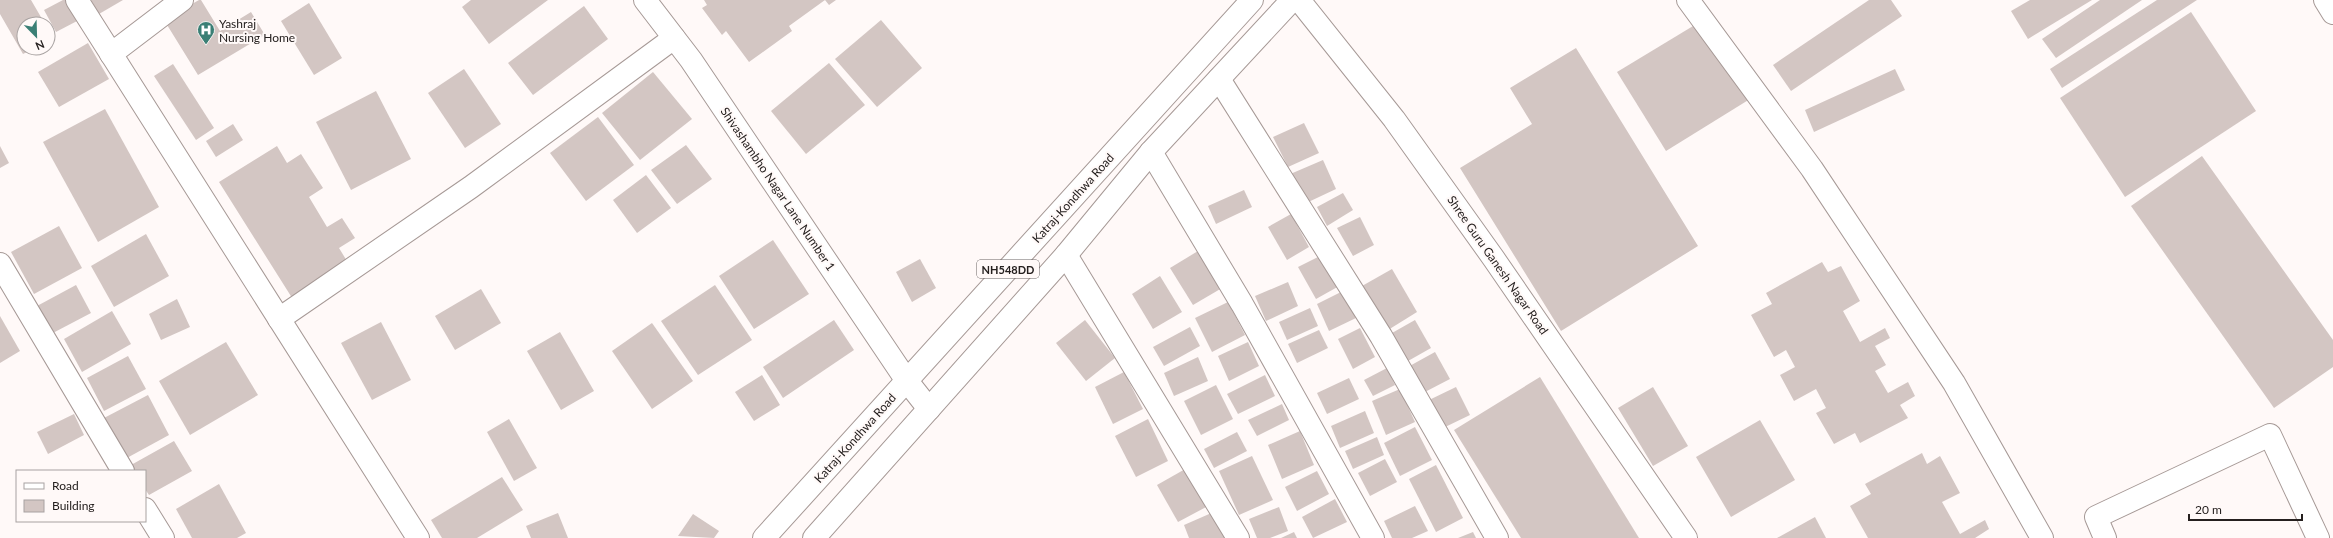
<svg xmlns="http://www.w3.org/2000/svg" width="2333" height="538" viewBox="0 0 2333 538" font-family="Lato,sans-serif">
<rect width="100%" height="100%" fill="#fff9f8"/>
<g fill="#d3c6c3">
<path d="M0,0H31L45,24H24V48H35L23,54L0,14Z"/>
<path d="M63,0H69L79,20L56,32L44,10Z"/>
<path d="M91,0H123L99,14Z"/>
<path d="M199,0H201L220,31L251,12L265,35L198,75L164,20Z"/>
<path d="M471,0H548L489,44L462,7Z"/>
<path d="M704,0H836L829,5L825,0L789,26L792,31L749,62L726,31L722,35L702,8L707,5Z"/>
<path d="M1869,0H1891L1902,16L1791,91L1773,65Z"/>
<path d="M2030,0H2092L2028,39L2011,11Z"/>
<path d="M2100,0H2142L2056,58L2042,39Z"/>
<path d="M2157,0H2197L2062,88L2050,69Z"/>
<path d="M309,3L342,58L314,75L281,21Z"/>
<path d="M584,6L608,39L533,95L508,63Z"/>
<path d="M2191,12L2256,111L2125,197L2060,98Z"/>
<path d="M881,20L922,68L877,107L835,59Z"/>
<path d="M1703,20L1750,99L1666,151L1617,72Z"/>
<path d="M88,43L109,79L59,107L38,72Z"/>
<path d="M1576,48L1698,246L1561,331L1460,168L1532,124L1510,88Z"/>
<path d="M829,63L865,105L806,154L771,111Z"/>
<path d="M173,64L214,128L196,140L154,76Z"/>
<path d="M464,69L501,124L465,148L428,93Z"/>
<path d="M1895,69L1905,90L1814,132L1805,110Z"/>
<path d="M653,72L692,119L640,160L602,113Z"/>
<path d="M376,91L411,159L351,190L316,122Z"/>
<path d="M105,109L159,207L98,242L43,142Z"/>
<path d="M598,117L634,165L586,201L550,153Z"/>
<path d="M1304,123L1319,153L1288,167L1273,137Z"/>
<path d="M233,124L243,140L216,157L206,141Z"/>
<path d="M686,145L712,179L677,204L651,170Z"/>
<path d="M0,146L9,163L0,168Z"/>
<path d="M277,146L287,163L301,154L323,188L309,197L327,227L342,218L355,238L339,248L350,266L294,301L219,182Z"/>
<path d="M2202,156L2333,340V367L2274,408L2131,206Z"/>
<path d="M1323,160L1336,189L1302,205L1288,175Z"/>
<path d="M646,175L671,208L637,233L613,200Z"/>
<path d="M1244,190L1252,207L1216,224L1208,206Z"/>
<path d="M1343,193L1353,210L1327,226L1317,207Z"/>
<path d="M1291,214L1309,247L1287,260L1268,227Z"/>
<path d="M1360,217L1374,245L1353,256L1337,228Z"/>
<path d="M59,226L82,268L34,294L11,252Z"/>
<path d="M146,234L169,276L114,307L91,266Z"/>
<path d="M773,240L809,294L754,329L719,276Z"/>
<path d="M1198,251L1222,288L1193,305L1170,268Z"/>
<path d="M1324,254L1341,285L1316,299L1298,267Z"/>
<path d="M920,259L936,288L912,302L896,272Z"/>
<path d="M1822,262L1828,272L1841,266L1860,301L1843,311L1860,342L1885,328L1890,338L1875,346L1886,365L1875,371L1888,393L1908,382L1915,396L1900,405L1908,418L1860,443L1855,433L1834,444L1816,413L1826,408L1816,389L1794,401L1780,375L1795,367L1786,350L1774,357L1751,315L1772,304L1766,293Z"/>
<path d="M1392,269L1417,312L1388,330L1362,286Z"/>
<path d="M1160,276L1182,312L1153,329L1132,294Z"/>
<path d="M1288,282L1298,306L1266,321L1255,296Z"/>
<path d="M76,285L91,313L51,334L37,306Z"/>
<path d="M715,285L752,340L698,375L661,321Z"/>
<path d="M481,289L501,323L455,350L435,316Z"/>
<path d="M1343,291L1356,318L1329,331L1317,304Z"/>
<path d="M177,299L190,327L161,340L149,314Z"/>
<path d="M1228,302L1245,335L1212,352L1195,318Z"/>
<path d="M1310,308L1318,326L1287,340L1279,322Z"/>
<path d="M112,311L131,344L82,372L64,339Z"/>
<path d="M0,316L20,351L0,363Z"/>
<path d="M834,320L854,350L783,398L763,367Z"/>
<path d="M1085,320L1115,358L1086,381L1056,343Z"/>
<path d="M1415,320L1431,348L1408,361L1392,333Z"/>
<path d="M381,322L411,380L372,400L341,343Z"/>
<path d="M652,323L693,381L652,409L612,351Z"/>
<path d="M1190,327L1200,346L1164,366L1153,347Z"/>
<path d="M1360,328L1375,357L1353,369L1338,339Z"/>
<path d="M1319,330L1328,348L1297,363L1288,344Z"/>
<path d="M560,332L594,391L561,410L527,351Z"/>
<path d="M226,342L258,395L190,435L159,381Z"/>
<path d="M1248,342L1259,366L1229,381L1218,356Z"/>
<path d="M1435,352L1450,379L1421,394L1406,368Z"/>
<path d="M128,356L146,389L104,411L87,378Z"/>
<path d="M1198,357L1208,381L1174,396L1164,373Z"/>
<path d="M1387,368L1395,385L1373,396L1364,380Z"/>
<path d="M1124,372L1143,409L1113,424L1095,387Z"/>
<path d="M762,375L780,405L754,421L735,392Z"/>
<path d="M1265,375L1275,396L1238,414L1227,394Z"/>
<path d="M1540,377L1639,538H1521L1454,430Z"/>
<path d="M1349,378L1359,399L1327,414L1317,393Z"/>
<path d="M1216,385L1233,419L1201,435L1184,401Z"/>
<path d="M1456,387L1470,415L1441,429L1427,401Z"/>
<path d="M1653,387L1688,446L1653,466L1618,408Z"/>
<path d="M1400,389L1415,422L1386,435L1372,401Z"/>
<path d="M148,395L169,435L125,459L104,418Z"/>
<path d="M1282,404L1289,420L1257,436L1248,420Z"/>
<path d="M1365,411L1374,433L1340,448L1331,426Z"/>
<path d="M74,414L84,435L48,454L37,432Z"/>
<path d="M509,419L537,468L514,481L487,432Z"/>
<path d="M1148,419L1168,461L1136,477L1115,436Z"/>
<path d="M1760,420L1795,480L1731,517L1696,457Z"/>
<path d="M1415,427L1432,460L1400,476L1384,443Z"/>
<path d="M1300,431L1314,465L1282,479L1268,445Z"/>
<path d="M1237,432L1247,451L1214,468L1204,449Z"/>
<path d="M1377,437L1384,455L1353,469L1345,451Z"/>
<path d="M174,441L192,471L149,495L145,489V471H135L131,465Z"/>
<path d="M1922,453L1927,464L1940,456L1960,493L1942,502L1960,534L1985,520L1989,529L1975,538H1868L1850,506L1871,494L1865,484Z"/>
<path d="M1252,456L1273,500L1239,515L1219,471Z"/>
<path d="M1385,459L1397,482L1370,496L1358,473Z"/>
<path d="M1436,465L1463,518L1436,532L1409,479Z"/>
<path d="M1187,468L1208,506L1178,522L1157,485Z"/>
<path d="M1317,471L1329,494L1297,511L1285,487Z"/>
<path d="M502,477L523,510L477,538H442L431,520Z"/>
<path d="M219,484L246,533L237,538H192L176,509Z"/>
<path d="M1335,499L1347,522L1313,538L1302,517Z"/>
<path d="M1415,506L1428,531L1412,538H1392L1384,521Z"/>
<path d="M1279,507L1288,531L1270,538H1257L1249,519Z"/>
<path d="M1216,511L1228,538H1189L1184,525Z"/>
<path d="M558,513L568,538H531L526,526Z"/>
<path d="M693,514L719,531L714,538L678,536Z"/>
<path d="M1815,517L1826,538H1777Z"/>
<path d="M1294,532L1297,538H1281Z"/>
<path d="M1473,532L1476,538H1458Z"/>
</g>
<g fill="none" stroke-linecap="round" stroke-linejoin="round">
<defs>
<path id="service" d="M2105,538L2096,517L2270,435L2318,538"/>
<g id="minor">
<path d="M77,0L418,538"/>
<path d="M645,0L691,60L907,381L929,409"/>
<path d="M1299,0L1394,119L1494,259L1686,538"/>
<path d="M1688,0L1812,169L1954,383L2042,538"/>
<path d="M111,54L182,0"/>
<path d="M1219,79L1381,336L1497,538"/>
<path d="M1151,152L1242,304L1373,538"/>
<path d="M1066,255L1238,538"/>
<path d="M0,264L123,471"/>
<path d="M279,319L471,187L674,38"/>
<path d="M145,509L163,538"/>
</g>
<path id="tertiary" d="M2325,0L2333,13"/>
<g id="trunk">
<path d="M764,538L1252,0"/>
<path d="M814,538L1066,255L1151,152L1292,0"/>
</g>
</defs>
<use href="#service" stroke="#a69996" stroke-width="24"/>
<use href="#minor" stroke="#a69996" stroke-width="24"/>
<use href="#tertiary" stroke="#a69996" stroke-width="24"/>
<use href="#trunk" stroke="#a69996" stroke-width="24"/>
<use href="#service" stroke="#fff" stroke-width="22"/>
<use href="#minor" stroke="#fff" stroke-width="22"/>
<use href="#tertiary" stroke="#fff" stroke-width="22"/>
<use href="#trunk" stroke="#fff" stroke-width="22"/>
</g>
<defs>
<symbol id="hospital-pin" viewBox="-11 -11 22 30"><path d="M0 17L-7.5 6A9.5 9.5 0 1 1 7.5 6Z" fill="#3a7f75" stroke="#fff9f8"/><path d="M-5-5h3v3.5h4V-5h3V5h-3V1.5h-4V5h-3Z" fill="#fff"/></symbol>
</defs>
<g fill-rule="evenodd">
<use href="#hospital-pin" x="196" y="20" width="20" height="27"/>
</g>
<g text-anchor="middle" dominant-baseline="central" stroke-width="4" stroke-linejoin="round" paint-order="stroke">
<rect fill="#fff9f8" stroke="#666160" stroke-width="1" x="977" y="260" width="62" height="18" rx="3"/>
<g font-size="11" font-weight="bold" fill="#25201f">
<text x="1008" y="269">NH548DD</text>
</g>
<g font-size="12" fill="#25201f" stroke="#fff9f8" text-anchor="start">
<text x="219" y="23">Yashraj<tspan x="219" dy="14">Nursing Home</tspan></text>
</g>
<g font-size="12" fill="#25201f" stroke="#fff9f8">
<text transform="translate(778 189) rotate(56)">Shivashambho Nagar Lane Number 1</text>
<text transform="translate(1073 198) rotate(-48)">Katraj-Kondhwa Road</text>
<text transform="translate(1498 265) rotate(55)">Shree Guru Ganesh Nagar Road</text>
<text transform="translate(855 438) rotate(-48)">Katraj-Kondhwa Road</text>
</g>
</g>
<rect x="16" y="470" width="130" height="52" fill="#fff9f8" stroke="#a8a2a1"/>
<rect x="24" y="483" width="20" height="6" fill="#ffffff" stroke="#a8a2a1"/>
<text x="52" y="490" font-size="12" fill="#25201f">Road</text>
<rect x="24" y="500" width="20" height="12" fill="#d3c6c3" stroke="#a8a2a1"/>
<text x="52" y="510" font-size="12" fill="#25201f">Building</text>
<g transform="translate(36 36) rotate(157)"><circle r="19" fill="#fff9f8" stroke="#a8a2a1"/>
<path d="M0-3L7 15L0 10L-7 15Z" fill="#3a7f75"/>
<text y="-6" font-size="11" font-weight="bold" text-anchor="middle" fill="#25201f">N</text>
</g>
<path d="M2189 514v6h113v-6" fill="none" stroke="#25201f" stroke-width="2"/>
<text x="2195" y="514" font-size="12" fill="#25201f" stroke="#fff9f8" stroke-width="3" paint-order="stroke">20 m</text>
</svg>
